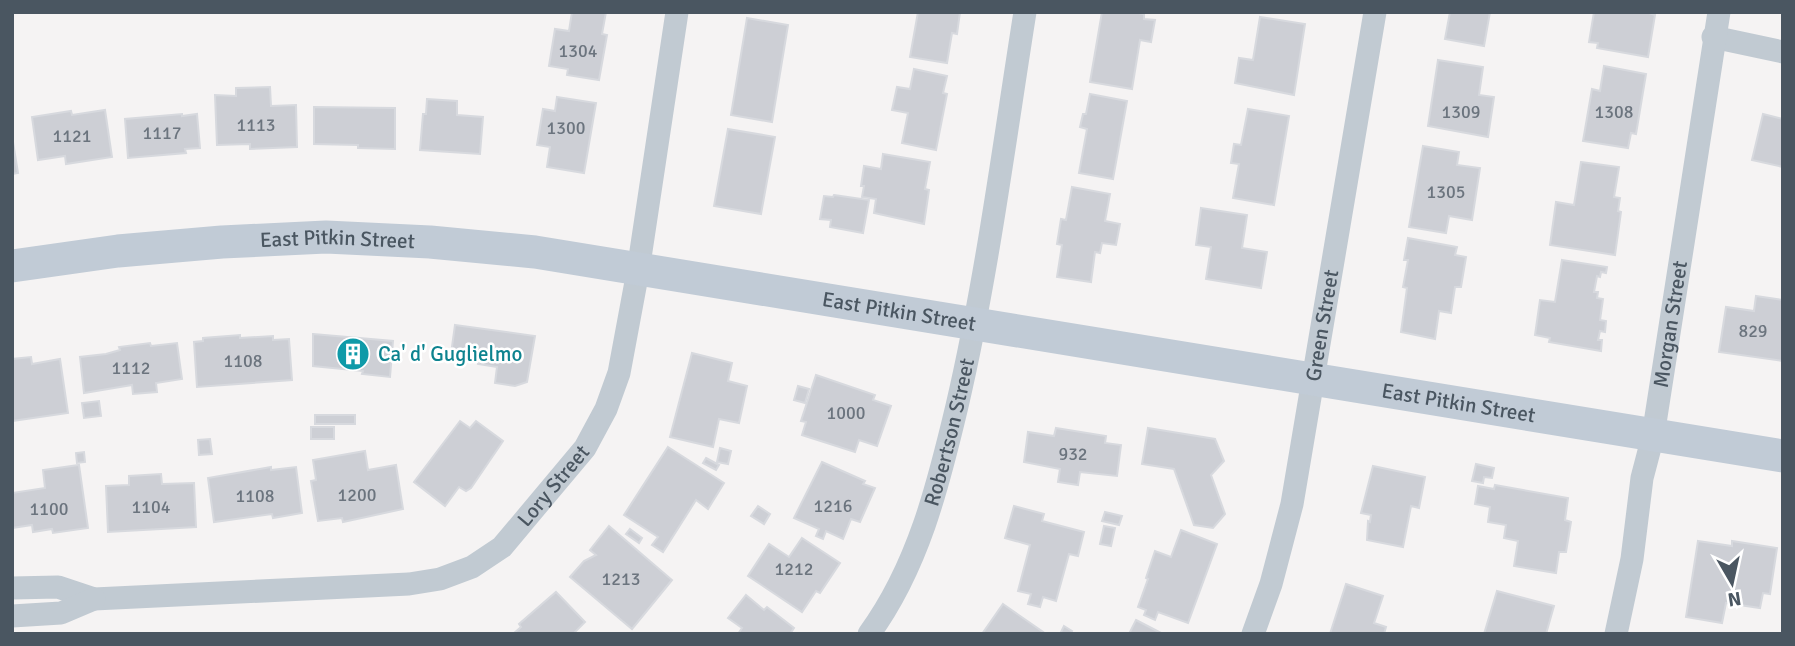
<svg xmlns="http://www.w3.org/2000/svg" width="1795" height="646" viewBox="0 0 1795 646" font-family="Signika,sans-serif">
<rect width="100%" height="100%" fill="#f5f3f3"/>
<g fill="#cdcfd5" stroke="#d7d9de" stroke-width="2">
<path d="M572,12H606L602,34L607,35L599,80L567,75L568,69L549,66L555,29L569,31Z"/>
<path d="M918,12H960L957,34L952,33L947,63L910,57Z"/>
<path d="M1102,12H1133L1144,14V19L1155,20L1151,42L1140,40L1132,89L1090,82Z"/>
<path d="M1450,12H1490L1484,46L1445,39Z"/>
<path d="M1594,12H1646L1655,15L1648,57L1597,48L1598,43L1589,42Z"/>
<path d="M1260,17L1305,24L1294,95L1235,83L1239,58L1253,60Z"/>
<path d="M747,18L788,25L772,122L731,115Z"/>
<path d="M1438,60L1483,67L1479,95L1494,97L1488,137L1428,126Z"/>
<path d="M1604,66L1646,74L1636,134L1631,133L1628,148L1583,141L1592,89L1600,91Z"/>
<path d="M914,69L947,76L943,93L947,94L936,150L902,143L908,113L892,110L897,87L910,89Z"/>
<path d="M270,87L271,106L296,105L297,147L250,149V144L217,145L215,95L236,96V88Z"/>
<path d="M1090,94L1127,101L1113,179L1079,173L1087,129L1080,127L1083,114H1086Z"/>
<path d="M557,97L596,103L584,173L547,167L550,147L537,145L543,109L555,111Z"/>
<path d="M427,99L457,101V115L483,117L480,154L420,150L423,114H426Z"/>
<path d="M314,107L395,108V149L358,148V145L314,144Z"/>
<path d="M1248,109L1289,116L1274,205L1233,198L1239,164L1231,163L1234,144L1241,145Z"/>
<path d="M105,110L112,157L66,164L65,156L38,160L32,117L71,111L72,115Z"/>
<path d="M182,114V116L197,114L200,148L185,149L186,153L128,158L125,119Z"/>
<path d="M1763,114L1783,119V167L1752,160Z"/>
<path d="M728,129L775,137L761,214L714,206Z"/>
<path d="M12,136L18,173L12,174Z"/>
<path d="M1423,146L1459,152L1457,165L1480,168L1472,220L1449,216L1446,233L1409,227Z"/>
<path d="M883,154L930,162L925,189L929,190L924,224L874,213L876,199L862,197L864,186H861L864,166L881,169Z"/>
<path d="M1581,162L1619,167L1614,197L1620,198L1618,211L1621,212L1615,255L1550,245L1556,202L1574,205Z"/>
<path d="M1072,187L1110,194L1105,221L1120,224L1116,245L1102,243L1100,253L1095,252L1091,282L1057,277L1062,245L1057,244L1061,219L1066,220Z"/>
<path d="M834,195L869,200L863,233L830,227L831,220L820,219L824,196L833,197Z"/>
<path d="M1201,208L1247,215L1242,248L1267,252L1261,288L1206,279L1211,247L1196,245Z"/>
<path d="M1408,238L1457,247L1455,255L1466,257L1461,287H1455L1451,313L1439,311L1435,339L1401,332L1407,288L1403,287L1408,260H1404Z"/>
<path d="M1562,260L1607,267L1606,273L1601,272L1600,277L1597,276L1594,292H1598L1597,298L1603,299L1600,320L1606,321L1605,332L1600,331L1598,340H1602L1601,351L1549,342L1550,338L1535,335L1540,300L1555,302Z"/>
<path d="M1756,296L1783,300V361L1719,352L1726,307L1754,311Z"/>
<path d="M455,325L535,336L527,382L515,386L495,383L497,367L478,364L479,358L451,354Z"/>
<path d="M313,334L393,341L390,377L362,374L363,371L313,366Z"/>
<path d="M240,335V338L273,336V340L289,339L292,380L197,387L194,342L203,341V338Z"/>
<path d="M150,343L151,346L177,343L182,379L156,383L157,392L133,394L132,385L84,393L80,357L106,354L120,350L119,347Z"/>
<path d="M692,353L732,363L728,381L747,386L739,423L719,419L713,447L670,437Z"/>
<path d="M31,357L32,364L60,359L68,413L12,421V359Z"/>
<path d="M816,375L875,395L873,400L891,406L877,446L859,440L855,452L802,435L806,422L801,421Z"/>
<path d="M798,386L809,389L805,403L794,400Z"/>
<path d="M99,401L101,416L84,418L82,403Z"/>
<rect x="315" y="415" width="40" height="9"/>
<path d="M460,421L470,428L476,421L503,441L471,488L466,491L459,487L445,506L414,482Z"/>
<rect x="311" y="427" width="23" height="12"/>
<path d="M1056,428L1106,436L1105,443L1121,445L1117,476L1080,472L1078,485L1058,482L1060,469L1024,462L1028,432L1054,436Z"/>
<path d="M1148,428L1215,439L1224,461L1211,475L1225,514L1213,528L1194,525L1174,469L1142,464Z"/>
<path d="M210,439L212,454L199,455L198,440Z"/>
<path d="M668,447L724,483L708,509L696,500L663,552L652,545L658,537L624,515Z"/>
<path d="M720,448L731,451L728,464L717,462Z"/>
<path d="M365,451L368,470L396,465L403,509L343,522L342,518L318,521L311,481L316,480L313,460Z"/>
<path d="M84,452L85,462L77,463L76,453Z"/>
<path d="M706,458L719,465L716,470L703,463Z"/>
<path d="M822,462L865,481L863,484L875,488L860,522L851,519L843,539L826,531L823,539L816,536L819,529L794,518Z"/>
<path d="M1476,464L1494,468L1492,478L1484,477L1483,483L1472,481Z"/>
<path d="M79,465L88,528L53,533L52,529L33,532L32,525L12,528V493L45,488L43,470Z"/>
<path d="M1373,466L1425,477L1419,508L1411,506L1403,547L1367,540L1368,521L1370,522L1371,515L1361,513Z"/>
<path d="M271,467V470L296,467L302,513L273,518L272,514L214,522L208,478Z"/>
<path d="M161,474L162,484L194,483L196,527L108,532L106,486L129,485V476Z"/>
<path d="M1495,485L1568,498L1565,520L1571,522L1566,552H1559L1556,573L1514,566L1518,541L1504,538L1506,525L1488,522L1490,507L1475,504L1478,486L1494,489Z"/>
<path d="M758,506L770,514L764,524L751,516Z"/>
<path d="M1014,506L1044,514L1042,521L1084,532L1078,556L1069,554L1056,601L1043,597L1040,607L1028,604L1031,594L1018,591L1030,545L1005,538Z"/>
<path d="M1105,512L1122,516L1119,525L1102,521Z"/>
<path d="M609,526L672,580L632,629L570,577L584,561L596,555L590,550Z"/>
<path d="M1104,526L1115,528L1111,546L1100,544Z"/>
<path d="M630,529L642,538L639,543L626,534Z"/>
<path d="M1181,530L1217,544L1188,623L1158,612L1155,620L1144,615L1146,610L1138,607L1148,579L1146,578L1155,551L1171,557Z"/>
<path d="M802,538L840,563L820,593L816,591L802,612L748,576L769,544L789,557Z"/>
<path d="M1698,541L1732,546V541L1777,548L1770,594L1763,593L1760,608L1726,603L1722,623L1686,617Z"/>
<path d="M1346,584L1383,596L1374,623L1386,627L1384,634H1330Z"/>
<path d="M1497,591L1554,606L1546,634H1484Z"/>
<path d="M556,592L585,622L573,634H513L521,627L519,624Z"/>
<path d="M746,595L764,610L767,607L794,628L790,634H738L742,628L728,618Z"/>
<path d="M1003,604L1043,632L1041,634H982Z"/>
<path d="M1136,620L1163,634H1129Z"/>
<path d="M1064,626L1072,631L1070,634H1060Z"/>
</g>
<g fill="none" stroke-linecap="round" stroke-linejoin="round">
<g stroke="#c1cad2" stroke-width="23">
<path d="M1713,37L1783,52"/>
<path id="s1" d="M12,588L58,587L94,599L409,584L440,579L472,567L502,547L585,448L606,409L619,373L638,271L677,12"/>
<path d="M12,616L61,613L94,599"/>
<path id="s2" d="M869,634C918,567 938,486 957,406C987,277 1004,144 1025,12"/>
<path id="s3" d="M1253,634L1271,584L1292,504L1375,12"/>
<path id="s4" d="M1616,634L1632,559L1642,478L1653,436L1719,12"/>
</g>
<path stroke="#c1cbd6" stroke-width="33" id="s5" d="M12,266L118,251L222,242L326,237L430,242L535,252L1783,456"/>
</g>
<defs>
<symbol id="building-disc" viewBox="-11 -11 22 22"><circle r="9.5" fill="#0f9aa8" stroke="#fff"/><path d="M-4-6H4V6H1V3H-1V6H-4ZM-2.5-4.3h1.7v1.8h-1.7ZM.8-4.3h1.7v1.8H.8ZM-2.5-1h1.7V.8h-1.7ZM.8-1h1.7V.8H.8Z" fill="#fff"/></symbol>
</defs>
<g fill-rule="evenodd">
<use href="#building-disc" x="334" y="335" width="38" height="38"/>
</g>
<g text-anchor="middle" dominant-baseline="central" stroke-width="5" stroke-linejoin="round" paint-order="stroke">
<g font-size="18" fill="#6b747e">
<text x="578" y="51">1304</text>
<text x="1461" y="112">1309</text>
<text x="1614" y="112">1308</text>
<text x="256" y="125">1113</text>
<text x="566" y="128">1300</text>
<text x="162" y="133">1117</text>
<text x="72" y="136">1121</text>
<text x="1446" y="192">1305</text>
<text x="1753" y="331">829</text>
<text x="243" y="361">1108</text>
<text x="131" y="368">1112</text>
<text x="846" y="413">1000</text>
<text x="1073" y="454">932</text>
<text x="357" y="495">1200</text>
<text x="255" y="496">1108</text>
<text x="833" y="506">1216</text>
<text x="151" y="507">1104</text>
<text x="49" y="509">1100</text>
<text x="794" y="569">1212</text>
<text x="621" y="579">1213</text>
</g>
<g font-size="21" fill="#4a5661" stroke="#fff">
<text stroke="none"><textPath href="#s5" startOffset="327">East Pitkin Street</textPath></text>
<text stroke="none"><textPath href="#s5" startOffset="894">East Pitkin Street</textPath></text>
<text stroke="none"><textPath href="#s4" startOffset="315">Morgan Street</textPath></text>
<text stroke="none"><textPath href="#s3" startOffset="317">Green Street</textPath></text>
<text stroke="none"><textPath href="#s5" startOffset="1461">East Pitkin Street</textPath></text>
<text stroke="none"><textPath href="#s2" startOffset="219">Robertson Street</textPath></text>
<text stroke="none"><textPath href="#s1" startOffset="581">Lory Street</textPath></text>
</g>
<g font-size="21" fill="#0d838f" stroke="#fff" text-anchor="start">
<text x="378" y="354">Ca' d' Guglielmo</text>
</g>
</g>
<rect width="1795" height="646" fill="none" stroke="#4a5661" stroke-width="28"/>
<g transform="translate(1732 583) rotate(171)" stroke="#ffffff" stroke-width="5" paint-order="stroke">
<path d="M0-5L12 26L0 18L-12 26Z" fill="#4a5661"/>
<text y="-10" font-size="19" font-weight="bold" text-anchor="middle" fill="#4a5661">N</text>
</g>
</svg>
